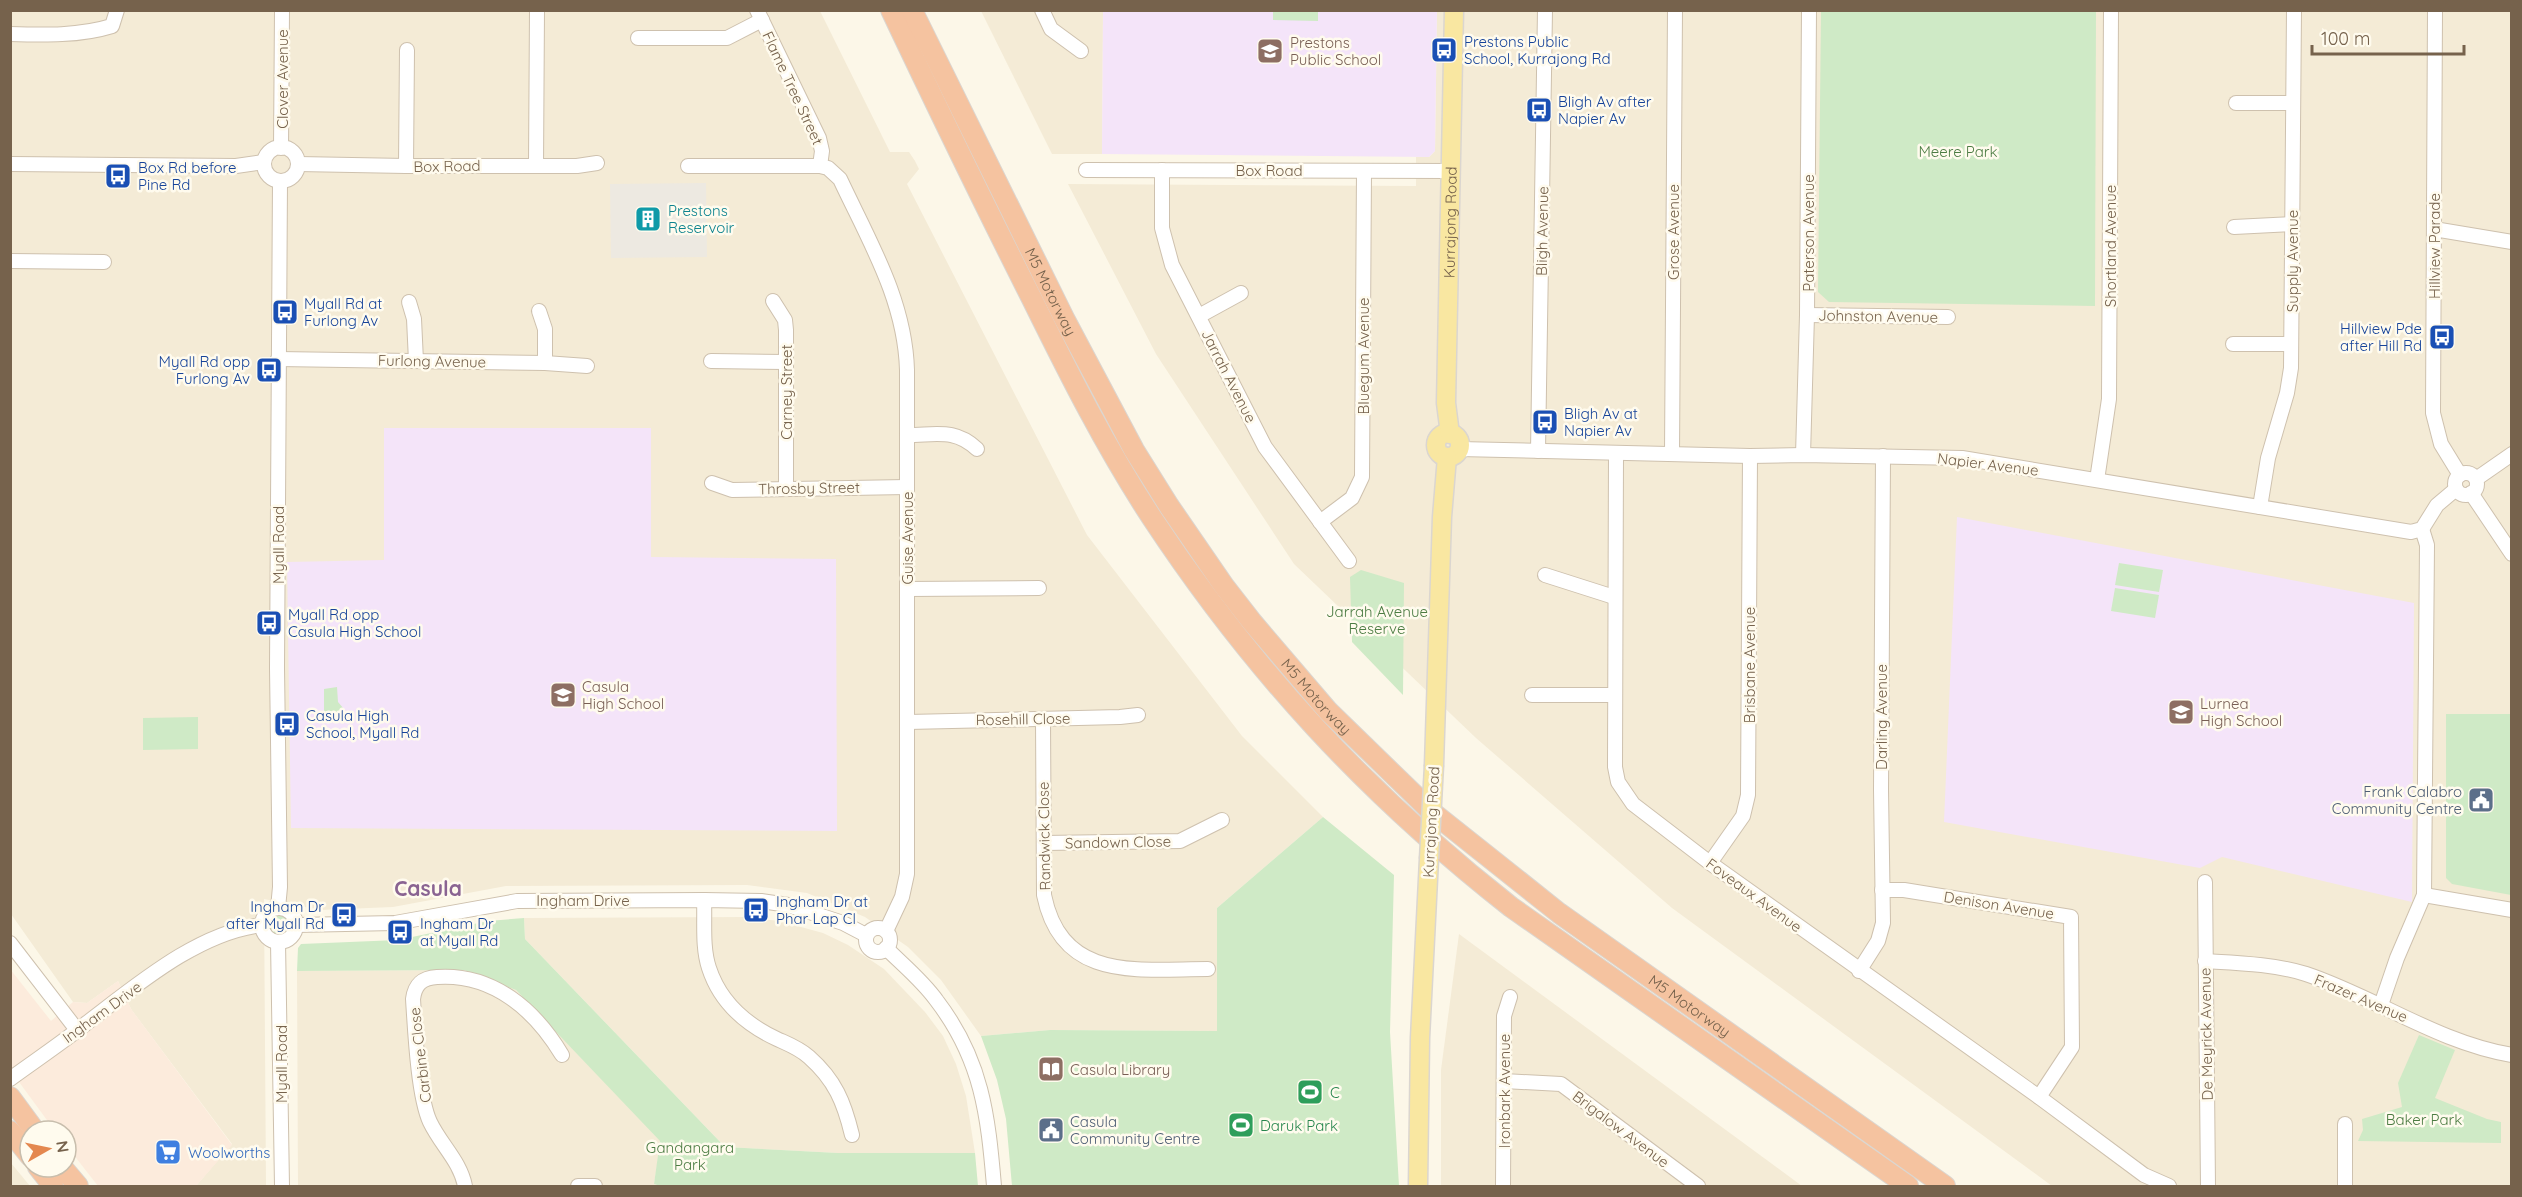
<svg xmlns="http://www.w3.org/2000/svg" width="2522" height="1197" viewBox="0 0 2522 1197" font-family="Quicksand,sans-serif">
<rect width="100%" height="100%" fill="#fcf7e8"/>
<g fill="#f4ebd6">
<path d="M10,11H820L890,152H909L915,161L919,169L907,184L1087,535L1242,736L1323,817L1217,908V1031L1050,1030L981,1036L941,980L908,947L865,917L807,893L747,885L506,886L393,907L320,910L264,899L266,1186H196L232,1144L131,1009L118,981L87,1003L73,1002L11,914Z"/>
<path d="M981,11H1103L1102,154H1052Z"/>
<path d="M1437,11H2511V1186H2052L1672,908L1476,738L1294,564L1156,354L1068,184L1416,186V157H1429L1435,151Z"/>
<path d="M746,917L779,921L823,933L848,945L884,969L925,1012L943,1036L956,1064L966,1096L975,1153H838L725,1147L525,939L524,918Z"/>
<path d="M1459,934L1802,1186H1441V1070Z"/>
<path d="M464,970L516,990L661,1141L654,1184L660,1186H298L297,971Z"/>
<path d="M10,1163H11L30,1186H11Z"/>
</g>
<path fill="#fcebdc" d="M10,969L51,1021L73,1002L87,1003L118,981L131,1009L232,1145L196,1186H98L66,1145V1131H55L11,1071Z"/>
<path fill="#ede9e1" d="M706,183L707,257L611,258L610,184Z"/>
<g fill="#f4e4f9">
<path d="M1103,11H1437L1435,151L1429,157L1102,154Z"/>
<path d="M384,428H651V557L836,559L837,831L291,828L287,562L384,560Z"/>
<path d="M1957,517L2414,603L2412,902L2222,857L2200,868L1944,822Z"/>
</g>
<g fill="#cfeac6">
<path d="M1273,11H1318V21L1273,20Z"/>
<path d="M1821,11H2096L2095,306L1829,302L1818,292Z"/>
<path d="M2119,563L2163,570L2159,592L2115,585Z"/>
<path d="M1361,570L1404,583L1403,695L1352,642L1350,577Z"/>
<path d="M2115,588L2159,595L2155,618L2111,611Z"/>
<path d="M337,687L338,702L344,709L339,714L324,719V689Z"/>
<path d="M2446,714H2511V895L2452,884L2446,878Z"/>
<path d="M198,717V749L143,750V718Z"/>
<path d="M1323,817L1394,875L1390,1032L1399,1186H1012L1006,1119L997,1080L981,1036L1050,1030L1217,1031V908Z"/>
<circle cx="279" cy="925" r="12"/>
<path d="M524,918L525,939L725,1147L838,1153H975L978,1186H660L654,1184L660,1141L516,990L464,970L297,971L298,948L301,944L398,940L488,921Z"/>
<path d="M2419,1035L2455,1050L2435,1098L2487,1119L2501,1122V1143L2358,1141L2363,1130L2362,1119L2402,1107L2398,1083Z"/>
</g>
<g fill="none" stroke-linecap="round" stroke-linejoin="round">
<defs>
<g id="minor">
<path d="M757,10L819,138L822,151L820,166"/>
<path d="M1042,10L1051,29L1081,51"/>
<path d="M2435,10L2433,413L2441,444L2460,475"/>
<path d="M10,34C44,35 80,36 112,26L117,10"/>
<path d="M638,38H727L762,20"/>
<path d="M2236,103H2293"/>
<circle cx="281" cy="164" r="17"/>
<path d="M281,148L282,10"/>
<path d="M10,164L236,166L264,162"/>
<path d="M298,164L406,166H577L597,163"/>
<path d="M536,165L537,10"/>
<path d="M406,166L407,50"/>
<path d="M688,166H820L828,168L840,179C869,241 905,300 907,370V874L902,897L886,931"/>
<path d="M1086,170L1452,171"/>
<path d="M1162,170V228L1172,265L1265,447L1349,561"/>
<path d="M2234,227L2292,224"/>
<path d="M2434,229L2512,242"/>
<path d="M10,261L104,262"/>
<path d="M773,301L785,320L786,330V487"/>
<path d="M409,302L414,319L416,361"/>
<path d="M539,311L545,329V363"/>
<path d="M1807,315L1948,317"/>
<path d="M1199,316L1241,293"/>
<path d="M2233,344H2291"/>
<path d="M278,359L545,363L587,366"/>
<path d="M711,361L786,362"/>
<path d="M907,435C936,435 955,428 977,449"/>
<path d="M1459,449L1750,456L1803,455L1962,458L2411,532L2422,529L2437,505L2456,489"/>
<path d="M1538,451L1545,10"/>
<path d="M1616,453L1615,767L1618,782L1633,804L1710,863L2039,1097L2144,1175L2169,1186"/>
<path d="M1672,454L1675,10"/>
<path d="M1803,455L1807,315L1809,10"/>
<circle cx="2466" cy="484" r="11"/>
<path d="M2476,479L2512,454"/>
<path d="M2097,480L2109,399L2111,10"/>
<path d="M712,483L732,490L907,487"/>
<path d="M2471,493L2512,554"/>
<path d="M2260,507L2268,458L2287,393L2291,368L2294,10"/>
<path d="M1320,522L1352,498L1362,477L1364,171"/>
<path d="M1545,575L1614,597"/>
<path d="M907,589L1039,588"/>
<path d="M1532,695H1615"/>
<path d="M1043,719L1044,895C1062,983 1139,969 1208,969"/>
<path d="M908,722L1120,717L1138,715"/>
<path d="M1044,843L1180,841L1222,820"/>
<path d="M1710,863L1743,816L1748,795L1750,456"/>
<path d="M2205,882L2208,1186"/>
<path d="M1882,890H1904L2071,917L2072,1047L2039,1097"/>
<path d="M2424,895L2512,910"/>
<path d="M704,900C705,922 702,947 709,968C720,1002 745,1024 777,1039C788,1044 799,1048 809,1057C835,1080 844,1102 852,1135"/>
<circle cx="279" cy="925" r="17"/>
<path d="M278,908L280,887L277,668L280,181"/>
<path d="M296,925L395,923L517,901L704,900L761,901L788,905L843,923L866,935"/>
<circle cx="878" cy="940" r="12"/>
<path d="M278,942L282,1186"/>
<path d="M10,943L77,1030"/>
<path d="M886,948C903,965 923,981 937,1001C982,1060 988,1115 994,1186"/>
<path d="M2205,961C2238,963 2274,964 2306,974C2375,997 2439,1043 2512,1055"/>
<path d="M1859,971L1878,941L1883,923L1881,790L1883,456"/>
<path d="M2381,1005L2397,958L2424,895L2427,545L2422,529"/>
<path d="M10,1079C36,1060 63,1042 88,1022C138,984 199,932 262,925"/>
<path d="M1504,1081L1561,1084L1698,1186"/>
<path d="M2345,1124V1186"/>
<path d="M465,1186C460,1161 441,1145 430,1122C418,1096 415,1029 413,999C415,984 422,978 437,977C493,973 535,1010 562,1055"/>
<path d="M578,1186H595"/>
<path d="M1503,1186L1504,1016L1510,997"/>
</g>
<g id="major">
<circle cx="1448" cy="445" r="12"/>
<path id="s1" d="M1450,434L1446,403L1454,10"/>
<path d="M1434,765L1442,517L1447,457"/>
<path d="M1418,1186L1420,1038L1429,859"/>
</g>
<g id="highway">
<path d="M891,10C937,107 984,204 1032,299C1069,374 1106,448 1152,518C1253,671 1367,794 1511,907L1908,1186"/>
<path id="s2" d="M912,10L1065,320L1134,450L1169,506L1224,586L1252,622L1328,711L1432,812L1559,913L1945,1186"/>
<path d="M10,1097L35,1131"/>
<path d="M10,1131L30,1156"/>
<path d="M38,1167L53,1186"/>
<path d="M62,1167L78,1186"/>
</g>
</defs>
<use href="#minor" stroke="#cec1ae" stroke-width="16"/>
<use href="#major" stroke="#dbd6d0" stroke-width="21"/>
<use href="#highway" stroke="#dbd6d0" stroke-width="22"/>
<use href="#minor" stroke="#fff" stroke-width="14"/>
<use href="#major" stroke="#f9e7a1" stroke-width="18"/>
<use href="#highway" stroke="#f5c3a0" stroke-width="20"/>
<defs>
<path id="major-bridge" d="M1429,859L1434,765"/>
</defs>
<use href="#major-bridge" stroke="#dbd6d0" stroke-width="21" stroke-linecap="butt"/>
<use href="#major-bridge" stroke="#f9e7a1" stroke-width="18"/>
</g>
<defs>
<symbol id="bus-square" viewBox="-11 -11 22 22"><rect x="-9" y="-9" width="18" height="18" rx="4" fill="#1a4fb4" stroke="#fffbee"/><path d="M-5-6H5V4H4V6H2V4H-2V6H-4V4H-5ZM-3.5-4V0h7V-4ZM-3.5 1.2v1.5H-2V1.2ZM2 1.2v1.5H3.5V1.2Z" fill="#fff"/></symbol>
<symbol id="school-square" viewBox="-11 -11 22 22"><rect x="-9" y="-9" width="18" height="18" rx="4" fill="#8d6e63" stroke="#fffbee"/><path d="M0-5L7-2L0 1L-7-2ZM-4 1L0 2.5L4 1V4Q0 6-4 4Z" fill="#fff"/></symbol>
<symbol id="building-square" viewBox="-11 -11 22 22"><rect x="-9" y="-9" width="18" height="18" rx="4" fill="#0f9aa8" stroke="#fffbee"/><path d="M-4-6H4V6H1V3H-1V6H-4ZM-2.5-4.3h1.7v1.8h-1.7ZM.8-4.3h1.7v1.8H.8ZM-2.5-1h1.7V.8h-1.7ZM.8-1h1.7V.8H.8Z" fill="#fff"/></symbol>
<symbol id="civic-square" viewBox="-11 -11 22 22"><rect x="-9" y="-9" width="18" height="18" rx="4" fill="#5c6f8a" stroke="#fffbee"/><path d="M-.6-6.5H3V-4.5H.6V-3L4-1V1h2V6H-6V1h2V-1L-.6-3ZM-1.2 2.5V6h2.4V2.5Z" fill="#fff"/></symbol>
<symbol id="library-square" viewBox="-11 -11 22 22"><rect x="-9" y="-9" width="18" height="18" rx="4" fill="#8d6e63" stroke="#fffbee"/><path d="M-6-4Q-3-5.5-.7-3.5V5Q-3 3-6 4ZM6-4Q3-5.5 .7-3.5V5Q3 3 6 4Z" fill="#fff"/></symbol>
<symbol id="stadium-square" viewBox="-11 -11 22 22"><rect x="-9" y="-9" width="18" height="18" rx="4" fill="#2e9e5b" stroke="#fffbee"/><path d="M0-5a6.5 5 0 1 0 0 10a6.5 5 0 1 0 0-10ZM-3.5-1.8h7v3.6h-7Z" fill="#fff"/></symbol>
<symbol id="supermarket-square" viewBox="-11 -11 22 22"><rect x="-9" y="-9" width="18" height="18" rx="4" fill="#3f7fe0" stroke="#fffbee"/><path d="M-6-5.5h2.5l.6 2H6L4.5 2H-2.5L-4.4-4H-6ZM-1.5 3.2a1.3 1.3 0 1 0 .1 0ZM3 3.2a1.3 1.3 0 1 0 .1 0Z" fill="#fff"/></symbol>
</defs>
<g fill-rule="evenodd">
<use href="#bus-square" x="1429" y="35" width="30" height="30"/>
<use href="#school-square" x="1255" y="36" width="30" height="30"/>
<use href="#bus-square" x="1524" y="95" width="30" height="30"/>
<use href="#bus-square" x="103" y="161" width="30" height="30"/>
<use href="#building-square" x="633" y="204" width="30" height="30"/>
<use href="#bus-square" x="270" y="297" width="30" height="30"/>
<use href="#bus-square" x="2427" y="322" width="30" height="30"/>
<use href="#bus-square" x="254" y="355" width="30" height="30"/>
<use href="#bus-square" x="1530" y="407" width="30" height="30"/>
<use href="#bus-square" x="254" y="608" width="30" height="30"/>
<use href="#school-square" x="548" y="680" width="30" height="30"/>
<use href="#school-square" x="2166" y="697" width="30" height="30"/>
<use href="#bus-square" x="272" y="709" width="30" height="30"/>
<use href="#civic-square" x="2466" y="785" width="30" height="30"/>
<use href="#bus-square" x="741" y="895" width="30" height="30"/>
<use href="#bus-square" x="329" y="900" width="30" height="30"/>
<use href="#bus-square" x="385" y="917" width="30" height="30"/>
<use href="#library-square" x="1036" y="1054" width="30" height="30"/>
<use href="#stadium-square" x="1295" y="1077" width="30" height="30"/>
<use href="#stadium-square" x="1226" y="1110" width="30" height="30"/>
<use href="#civic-square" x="1036" y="1115" width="30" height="30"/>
<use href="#supermarket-square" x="153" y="1137" width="30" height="30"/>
</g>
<g text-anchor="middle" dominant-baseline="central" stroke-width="5" stroke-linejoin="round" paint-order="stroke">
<g font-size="15" fill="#164399" stroke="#fffbee" text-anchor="start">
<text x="1464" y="41">Prestons Public<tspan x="1464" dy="17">School, Kurrajong Rd</tspan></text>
<text x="1558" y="101">Bligh Av after<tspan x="1558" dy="17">Napier Av</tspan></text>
<text x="138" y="167">Box Rd before<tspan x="138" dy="17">Pine Rd</tspan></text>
<text x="304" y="303">Myall Rd at<tspan x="304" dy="17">Furlong Av</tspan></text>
<text x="2422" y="328" text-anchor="end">Hillview Pde<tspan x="2422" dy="17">after Hill Rd</tspan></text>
<text x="250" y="361" text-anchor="end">Myall Rd opp<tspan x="250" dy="17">Furlong Av</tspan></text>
<text x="1564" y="413">Bligh Av at<tspan x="1564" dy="17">Napier Av</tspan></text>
<text x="288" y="614">Myall Rd opp<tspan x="288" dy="17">Casula High School</tspan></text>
<text x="306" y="715">Casula High<tspan x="306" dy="17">School, Myall Rd</tspan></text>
<text x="776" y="901">Ingham Dr at<tspan x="776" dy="17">Phar Lap Cl</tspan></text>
<text x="324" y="906" text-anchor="end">Ingham Dr<tspan x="324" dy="17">after Myall Rd</tspan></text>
<text x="420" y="923">Ingham Dr<tspan x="420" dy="17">at Myall Rd</tspan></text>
</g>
<g font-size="15" fill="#785e54" stroke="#fffbee" text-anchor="start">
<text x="1290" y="42">Prestons<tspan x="1290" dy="17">Public School</tspan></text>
<text x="582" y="686">Casula<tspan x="582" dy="17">High School</tspan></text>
<text x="2200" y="703">Lurnea<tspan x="2200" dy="17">High School</tspan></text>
<text x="1070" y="1069">Casula Library</text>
</g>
<g font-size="15" fill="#76624c" stroke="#fffbee">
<text transform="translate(282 79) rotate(-90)">Clover Avenue</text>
<text transform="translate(793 88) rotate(65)">Flame Tree Street</text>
<text transform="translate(447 166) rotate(-1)">Box Road</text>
<text x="1269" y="170">Box Road</text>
<text stroke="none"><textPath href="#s1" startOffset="212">Kurrajong Road</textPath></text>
<text transform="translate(1542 231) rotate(-89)">Bligh Avenue</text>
<text transform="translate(1673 232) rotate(-90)">Grose Avenue</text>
<text transform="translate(1808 233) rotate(-90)">Paterson Avenue</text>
<text transform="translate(2110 246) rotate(-90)">Shortland Avenue</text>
<text transform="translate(2434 246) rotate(-90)">Hillview Parade</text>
<text transform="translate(2292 261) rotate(-90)">Supply Avenue</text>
<text stroke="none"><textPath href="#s2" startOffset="314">M5 Motorway</textPath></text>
<text transform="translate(1878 316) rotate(1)">Johnston Avenue</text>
<text transform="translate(1363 356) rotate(-90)">Bluegum Avenue</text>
<text transform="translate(432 361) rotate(1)">Furlong Avenue</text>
<text transform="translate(1229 376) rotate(63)">Jarrah Avenue</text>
<text transform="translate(786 392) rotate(-90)">Carney Street</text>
<text transform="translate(1988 464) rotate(7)">Napier Avenue</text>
<text transform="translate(809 488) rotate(-1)">Throsby Street</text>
<text transform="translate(907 538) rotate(-90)">Guise Avenue</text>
<text transform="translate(278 545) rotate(-90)">Myall Road</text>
<text transform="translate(1749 665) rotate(-90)">Brisbane Avenue</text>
<text stroke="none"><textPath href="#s2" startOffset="800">M5 Motorway</textPath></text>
<text transform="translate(1881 717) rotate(-90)">Darling Avenue</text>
<text transform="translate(1023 719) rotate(-1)">Rosehill Close</text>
<text transform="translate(1431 822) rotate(-87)">Kurrajong Road</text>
<text transform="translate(1044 836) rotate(-91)">Randwick Close</text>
<text transform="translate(1118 842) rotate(-1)">Sandown Close</text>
<text transform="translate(1754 895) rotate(36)">Foveaux Avenue</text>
<text x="583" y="900">Ingham Drive</text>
<text transform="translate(1999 905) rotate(9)">Denison Avenue</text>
<text transform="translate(2361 998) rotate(23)">Frazer Avenue</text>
<text stroke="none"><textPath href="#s2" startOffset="1286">M5 Motorway</textPath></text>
<text transform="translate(102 1012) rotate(-36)">Ingham Drive</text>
<text transform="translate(2206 1034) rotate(-91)">De Meyrick Avenue</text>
<text transform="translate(420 1055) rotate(-97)">Carbine Close</text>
<text transform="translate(281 1064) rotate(-90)">Myall Road</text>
<text transform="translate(1504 1091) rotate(-90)">Ironbark Avenue</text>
<text transform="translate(1621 1129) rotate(37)">Brigalow Avenue</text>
</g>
<g font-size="15" fill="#4c7c43" stroke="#fffbee">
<text x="1958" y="151">Meere Park</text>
<text x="1377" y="611">Jarrah Avenue<tspan x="1377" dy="17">Reserve</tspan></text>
<text x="2424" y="1119">Baker Park</text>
<text x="690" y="1147">Gandangara<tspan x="690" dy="17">Park</tspan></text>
</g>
<g font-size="15" fill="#0d838f" stroke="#fffbee" text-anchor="start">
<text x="668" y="210">Prestons<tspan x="668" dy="17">Reservoir</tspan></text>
</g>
<g font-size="15" fill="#4e5e75" stroke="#fffbee" text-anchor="end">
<text x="2462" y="791">Frank Calabro<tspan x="2462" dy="17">Community Centre</tspan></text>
<text x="1070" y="1121" text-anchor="start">Casula<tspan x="1070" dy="17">Community Centre</tspan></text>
</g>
<g font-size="15" fill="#27864d" stroke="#fffbee" text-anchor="start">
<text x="1330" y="1092">C</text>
<text x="1260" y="1125">Daruk Park</text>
</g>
<g font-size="15" fill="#366cbe" stroke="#fffbee" text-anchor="start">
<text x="188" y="1152">Woolworths</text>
</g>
<g font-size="21" font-weight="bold" fill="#8a6492" stroke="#fffbee">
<text x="428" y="888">Casula</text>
</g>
</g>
<rect width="2522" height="1197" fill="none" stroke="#76624c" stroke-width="24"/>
<g transform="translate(48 1149) rotate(81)"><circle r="28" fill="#fffbee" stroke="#c8bead" stroke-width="1.5"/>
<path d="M0-4.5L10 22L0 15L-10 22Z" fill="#e4884f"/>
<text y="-9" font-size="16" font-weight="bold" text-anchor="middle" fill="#76624c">N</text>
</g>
<path d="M2312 45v9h152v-9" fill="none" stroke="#76624c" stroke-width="3"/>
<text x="2321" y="45" font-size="18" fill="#76624c" stroke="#fffbee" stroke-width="4.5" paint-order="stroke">100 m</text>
</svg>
